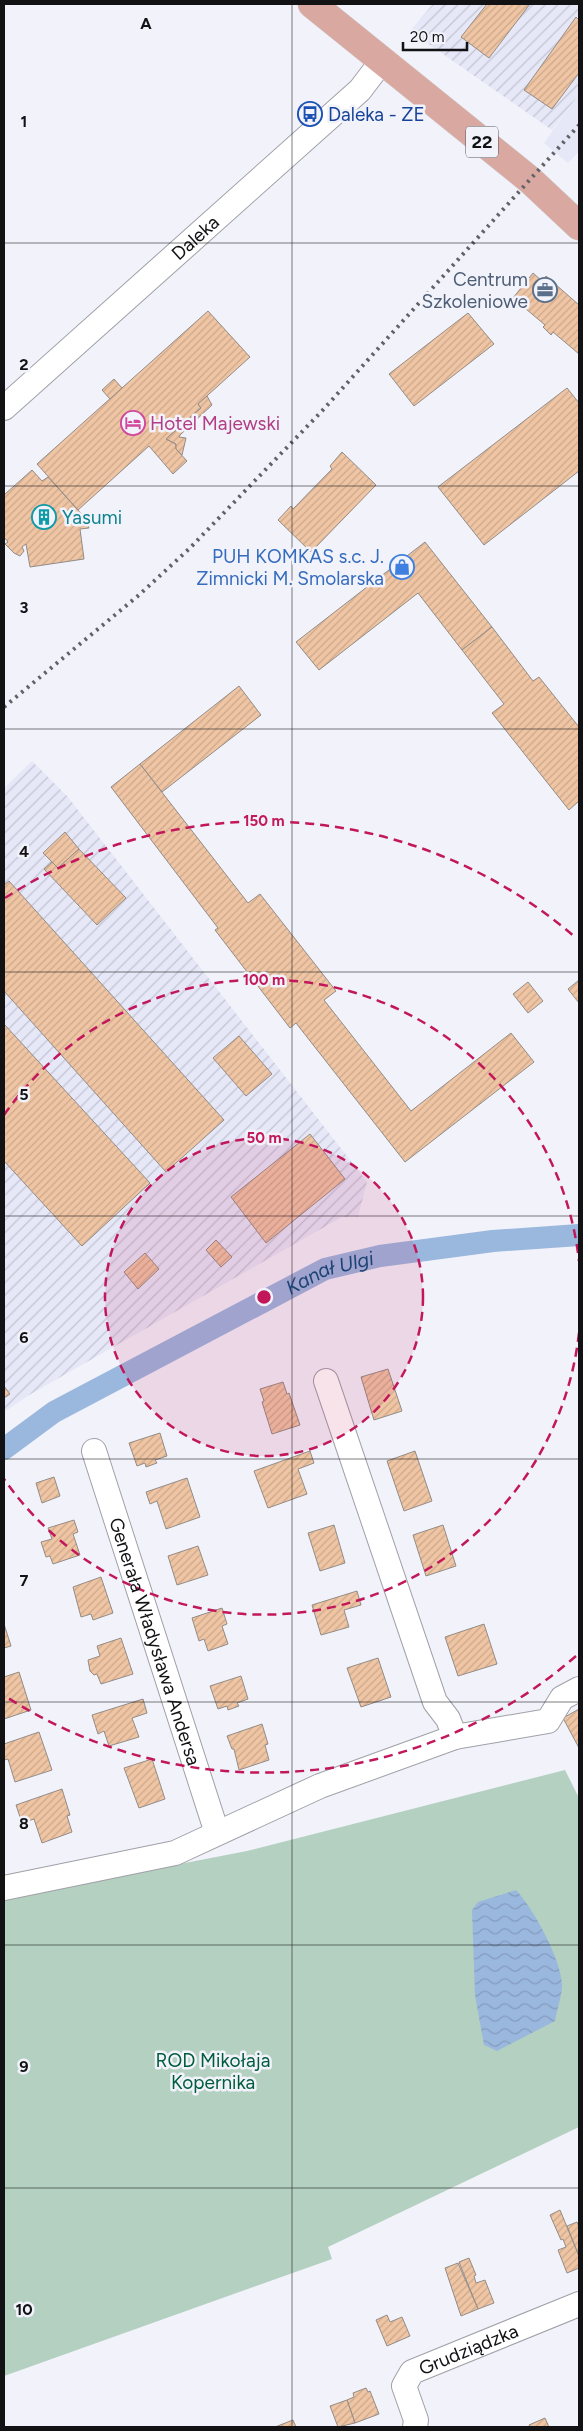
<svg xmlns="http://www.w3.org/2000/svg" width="583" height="2431" viewBox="0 0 583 2431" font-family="Figtree,sans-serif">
<defs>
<pattern id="industrial-furrows" width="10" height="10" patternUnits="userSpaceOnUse" patternTransform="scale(1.25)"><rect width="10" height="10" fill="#e6e7f7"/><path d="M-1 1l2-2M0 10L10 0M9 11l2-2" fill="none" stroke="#c4c5d3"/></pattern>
<pattern id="water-waves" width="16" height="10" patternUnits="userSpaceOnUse" patternTransform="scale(1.25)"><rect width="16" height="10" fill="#9ab7de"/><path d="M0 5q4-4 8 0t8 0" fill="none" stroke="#849cbe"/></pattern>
<pattern id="building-hatch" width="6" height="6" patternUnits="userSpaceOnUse" patternTransform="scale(1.25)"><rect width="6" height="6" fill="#efc5a4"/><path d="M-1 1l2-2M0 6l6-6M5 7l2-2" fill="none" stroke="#cca88c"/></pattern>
</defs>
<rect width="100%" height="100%" fill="#f1f2fa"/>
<path fill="#e6e7f7" d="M579,94V151L568,163L544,143Z"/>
<g fill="url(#industrial-furrows)">
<path d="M433,4H579V94L552,130L410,31Z"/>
<path d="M32,761L67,796L367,1182L358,1217H342L29,1395L4,1412V788Z"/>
</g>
<path fill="#b3d0c0" d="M565,1770L579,1798V2127L328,2247L332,2259L4,2376V1898L247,1851Z"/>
<path fill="url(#water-waves)" d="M516,1890C533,1908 563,1962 562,1987C561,1998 557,2010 555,2021L497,2051L484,2045L475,1995L472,1910L478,1902Z"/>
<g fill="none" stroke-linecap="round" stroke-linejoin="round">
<path stroke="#9ab7de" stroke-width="22" id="s1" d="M4,1449L54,1412L325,1269L380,1256L493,1241L579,1235"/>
</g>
<g fill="url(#building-hatch)" stroke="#938c87">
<path d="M487,4H530L489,58L461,37Z"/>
<path d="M576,17L579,20V73L552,109L524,90Z"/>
<path d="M533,273L542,281L546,276L579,305V354L553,332L551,335L543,327L545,325L513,298Z"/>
<path d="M208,311L250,357L198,404L201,408L166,439L176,444V449L187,461L173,474L149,446L78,510L37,464Z"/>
<path d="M468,313L494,344L414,406L389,374Z"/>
<path d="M114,379L122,388L110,399L102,390Z"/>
<path d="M567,388L579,403V471L484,545L438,487Z"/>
<path d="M207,396L212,405L180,435L179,437L186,438L182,455L176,449V444L166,439L201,408L198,404Z"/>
<path d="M342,452L376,485L311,552L278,520L291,506L293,509L332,469L330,466Z"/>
<path d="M32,470L42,481L48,477L86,519L89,528L80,529L84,559L30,567L26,544L22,547L24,551L20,556L14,553L5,544L8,542L4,537V495Z"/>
<path d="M425,542L492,627L462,650L418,593L319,670L296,642Z"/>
<path d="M492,627L533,681L539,677L579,727V801L569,810L492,713L504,704L462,650Z"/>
<path d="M239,686L261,715L162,792L140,764Z"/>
<path d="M140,764L248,903L260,894L336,991L324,1000L411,1111L511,1033L534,1062L405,1162L296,1023L290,1028L215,930L218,928L111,787Z"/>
<path d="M65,832L79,849L58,868L43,853Z"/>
<path d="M79,849L126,898L97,925L44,869L52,862L58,868Z"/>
<path d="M9,881L224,1120L166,1172L4,991V885Z"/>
<path d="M579,980V1003L568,989Z"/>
<path d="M528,982L543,1001L528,1013L513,994Z"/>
<path d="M4,1024L150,1183L82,1246L4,1161Z"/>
<path d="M239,1036L272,1074L246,1096L213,1058Z"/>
<path d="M310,1134L345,1179L266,1243L231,1197Z"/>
<path d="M216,1240L232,1257L221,1267L206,1250Z"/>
<path d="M145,1253L159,1269L138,1289L124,1272Z"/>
<path d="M388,1369L402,1411L374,1420L361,1377Z"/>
<path d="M283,1382L287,1394L289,1393L300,1425L272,1434L262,1402L264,1401L260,1389Z"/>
<path d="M4,1386L10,1394L4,1398Z"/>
<path d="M160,1433L167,1456L155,1460L157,1463L146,1467L145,1463L137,1466L129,1443Z"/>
<path d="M310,1451L314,1463L298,1469L307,1494L268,1508L254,1471Z"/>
<path d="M415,1451L432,1501L404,1511L387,1461Z"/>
<path d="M54,1477L60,1496L42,1503L36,1483Z"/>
<path d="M187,1478L200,1517L166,1529L157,1501L150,1504L146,1492Z"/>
<path d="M74,1520L78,1532L73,1534L80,1555L53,1564L50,1556L46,1557L41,1542L52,1539L48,1528Z"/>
<path d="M334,1525L345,1563L320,1571L308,1533Z"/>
<path d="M443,1525L456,1566L426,1576L413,1535Z"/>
<path d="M198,1546L208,1575L177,1585L168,1556Z"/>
<path d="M101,1577L113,1613L93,1620L91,1614L81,1617L73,1587Z"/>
<path d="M357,1591L361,1605L344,1610L349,1627L321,1635L312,1605Z"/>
<path d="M222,1608L227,1624L222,1626L228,1644L208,1651L204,1639L199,1641L192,1618Z"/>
<path d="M4,1624L11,1646L4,1648Z"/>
<path d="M484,1624L497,1664L458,1676L445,1637Z"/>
<path d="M121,1638L133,1674L101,1684L97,1674L94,1675L90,1671L88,1660L100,1656L97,1646Z"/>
<path d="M378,1658L391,1697L361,1707L347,1668Z"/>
<path d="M19,1672L31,1710L4,1719V1677Z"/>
<path d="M241,1676L248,1699L237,1703L239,1706L228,1710L227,1706L218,1709L210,1686Z"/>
<path d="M143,1699L147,1713L132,1718L139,1737L109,1746L104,1731L98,1734L92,1715Z"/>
<path d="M579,1709V1748L563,1718Z"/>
<path d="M262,1724L268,1744L265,1745L269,1760L239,1770L234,1749H232L227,1736Z"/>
<path d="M39,1732L52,1770L15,1782L8,1759L4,1760V1744Z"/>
<path d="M152,1759L165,1799L139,1808L124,1768Z"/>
<path d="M62,1789L70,1815L67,1816L72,1832L42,1843L34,1819L22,1823L16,1805Z"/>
<path d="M560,2210L579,2256V2268L567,2273L558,2250L566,2247L563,2239L561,2240L550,2215Z"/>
<path d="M577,2222L579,2227V2256L567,2226Z"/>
<path d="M469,2258L476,2275L474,2276L476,2283L485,2280L494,2303L478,2309L459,2262Z"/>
<path d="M458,2263L478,2309L461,2316L445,2268Z"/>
<path d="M387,2315L390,2322L402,2317L410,2336L387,2346L376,2320Z"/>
<path d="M366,2388L368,2392L370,2391L379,2414L355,2423L347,2400L354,2397L353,2393Z"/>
<path d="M347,2400L355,2423L338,2427L330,2406Z"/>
<path d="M545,2418L549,2427H530L529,2425Z"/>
<path d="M293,2420L296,2427H275Z"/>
</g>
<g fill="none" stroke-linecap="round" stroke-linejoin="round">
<defs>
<g id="street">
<path id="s2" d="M4,408L360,90L382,61"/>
<path d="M326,1381L435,1702L448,1719L455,1737"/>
<path id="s3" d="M94,1451L217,1833"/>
<path d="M4,1888L175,1853L320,1786L455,1737L548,1721L562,1698L579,1689"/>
<path id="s4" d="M415,2427L416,2420L404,2386L412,2372L579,2304"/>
</g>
<path id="primary" d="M312,4L530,180L579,226"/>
</defs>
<use href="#street" stroke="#a0a0a8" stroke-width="26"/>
<use href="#primary" stroke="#d0d0d0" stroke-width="29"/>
<use href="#street" stroke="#fff" stroke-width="24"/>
<use href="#primary" stroke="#d9a9a1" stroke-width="28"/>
<path stroke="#616267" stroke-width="4" stroke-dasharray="2.5 5" stroke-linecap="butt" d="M4,707L139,595L190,548L322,411L579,125"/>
</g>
<path fill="none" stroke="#121215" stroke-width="1" stroke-opacity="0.55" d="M292,4V2427M4,243H579M4,486H579M4,729H579M4,972H579M4,1216H579M4,1459H579M4,1702H579M4,1945H579M4,2188H579"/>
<circle cx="264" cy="1297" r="159" fill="#c2185b" fill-opacity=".12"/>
<g fill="none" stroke="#c2185b" stroke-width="2.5" stroke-dasharray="9 6">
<circle cx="264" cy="1297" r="159"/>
<path d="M579 1333A317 317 0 0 1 4 1479M4 1115A317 317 0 0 1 579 1261"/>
<path d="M576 1656A476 476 0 0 1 5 1696M5 898A476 476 0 0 1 576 938"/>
</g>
<defs>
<symbol id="bus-ring" viewBox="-11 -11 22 22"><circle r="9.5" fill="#f1f2fa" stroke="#1a4fb4" stroke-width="1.5"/><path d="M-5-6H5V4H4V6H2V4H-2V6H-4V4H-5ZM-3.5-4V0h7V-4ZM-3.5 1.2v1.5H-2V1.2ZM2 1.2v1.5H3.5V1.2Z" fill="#1a4fb4"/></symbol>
<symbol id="office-ring" viewBox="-11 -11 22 22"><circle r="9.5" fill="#f1f2fa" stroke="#5c6f8a" stroke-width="1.5"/><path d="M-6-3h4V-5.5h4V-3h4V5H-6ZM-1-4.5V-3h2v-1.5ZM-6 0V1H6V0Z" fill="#5c6f8a"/></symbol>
<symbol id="hotel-ring" viewBox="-11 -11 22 22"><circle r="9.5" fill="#f1f2fa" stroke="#d1479c" stroke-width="1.5"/><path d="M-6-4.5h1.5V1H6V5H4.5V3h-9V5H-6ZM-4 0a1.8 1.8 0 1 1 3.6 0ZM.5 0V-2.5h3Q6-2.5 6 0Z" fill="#d1479c"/></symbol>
<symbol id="building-ring" viewBox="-11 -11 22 22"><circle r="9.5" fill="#f1f2fa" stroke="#0f9aa8" stroke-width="1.5"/><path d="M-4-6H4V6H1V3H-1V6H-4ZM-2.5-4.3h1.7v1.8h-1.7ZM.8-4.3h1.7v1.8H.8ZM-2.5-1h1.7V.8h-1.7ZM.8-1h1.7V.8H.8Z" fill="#0f9aa8"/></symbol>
<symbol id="shop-ring" viewBox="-11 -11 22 22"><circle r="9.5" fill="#f1f2fa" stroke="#3f7fe0" stroke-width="1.5"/><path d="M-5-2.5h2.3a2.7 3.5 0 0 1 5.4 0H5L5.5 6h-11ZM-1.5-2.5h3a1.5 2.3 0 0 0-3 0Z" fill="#3f7fe0"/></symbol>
</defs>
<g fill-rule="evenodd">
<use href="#bus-ring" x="296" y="100" width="28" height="28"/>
<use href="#office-ring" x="531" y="276" width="28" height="28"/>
<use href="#hotel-ring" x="119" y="409" width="28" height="28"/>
<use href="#building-ring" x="30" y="503" width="28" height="28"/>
<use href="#shop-ring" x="388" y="553" width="28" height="28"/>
</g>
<g text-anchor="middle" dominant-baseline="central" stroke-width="5" stroke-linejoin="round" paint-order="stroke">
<rect fill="#f1f2fa" stroke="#55555a" stroke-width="1" x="466" y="126.5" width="32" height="31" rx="4"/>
<g font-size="18" font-weight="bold" fill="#121215">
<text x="482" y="142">22</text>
</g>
<g font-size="19" fill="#164399" stroke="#f1f2fa" text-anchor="start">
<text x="328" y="114">Daleka - ZE</text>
</g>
<g font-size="19" fill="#121215" stroke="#f1f2fa">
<text stroke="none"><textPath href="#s2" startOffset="256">Daleka</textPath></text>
<text stroke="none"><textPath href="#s3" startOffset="200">Generała Władysława Andersa</textPath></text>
<text stroke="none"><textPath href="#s4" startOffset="120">Grudziądzka</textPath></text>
</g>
<g font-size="19" fill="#4e5e75" stroke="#f1f2fa" text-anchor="end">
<text x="528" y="279">Centrum<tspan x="528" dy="22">Szkoleniowe</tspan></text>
</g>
<g font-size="19" fill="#b23c85" stroke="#f1f2fa" text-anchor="start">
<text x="150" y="423">Hotel Majewski</text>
</g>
<g font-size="19" fill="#0d838f" stroke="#f1f2fa" text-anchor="start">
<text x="62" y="517">Yasumi</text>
</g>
<g font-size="19" fill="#366cbe" stroke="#f1f2fa" text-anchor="end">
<text x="384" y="556">PUH KOMKAS s.c. J.<tspan x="384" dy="22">Zimnicki M. Smolarska</tspan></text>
</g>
<g font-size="19" fill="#005d3c" stroke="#f1f2fa">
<text x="213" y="2060">ROD Mikołaja<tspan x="213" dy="22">Kopernika</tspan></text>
</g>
<g font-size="20" font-style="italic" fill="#1c4374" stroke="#f1f2fa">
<text stroke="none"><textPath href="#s1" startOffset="372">Kanał Ulgi</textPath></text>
</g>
</g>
<g font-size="16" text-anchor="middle" font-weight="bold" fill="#121215" stroke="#f1f2fa" stroke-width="5" stroke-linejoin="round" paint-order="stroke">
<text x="146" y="29">A</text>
<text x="24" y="127">1</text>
<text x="24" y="370">2</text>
<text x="24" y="613">3</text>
<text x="24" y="857">4</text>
<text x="24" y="1100">5</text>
<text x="24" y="1343">6</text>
<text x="24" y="1586">7</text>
<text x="24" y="1829">8</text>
<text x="24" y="2072">9</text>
<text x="24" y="2315">10</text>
</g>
<circle cx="264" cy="1297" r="8" fill="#c2185b" stroke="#f1f2fa" stroke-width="2.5"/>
<g font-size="15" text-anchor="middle" font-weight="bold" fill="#c2185b" stroke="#f1f2fa" stroke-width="5" stroke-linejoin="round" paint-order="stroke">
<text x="264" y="826">150 m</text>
<text x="264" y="985">100 m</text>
<text x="264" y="1143">50 m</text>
</g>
<rect width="583" height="2431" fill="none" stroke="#121215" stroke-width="10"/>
<path d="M403 42v8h64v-8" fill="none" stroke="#121215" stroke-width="2.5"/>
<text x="410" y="42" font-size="15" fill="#121215" stroke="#f1f2fa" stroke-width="4" paint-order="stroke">20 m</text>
</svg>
